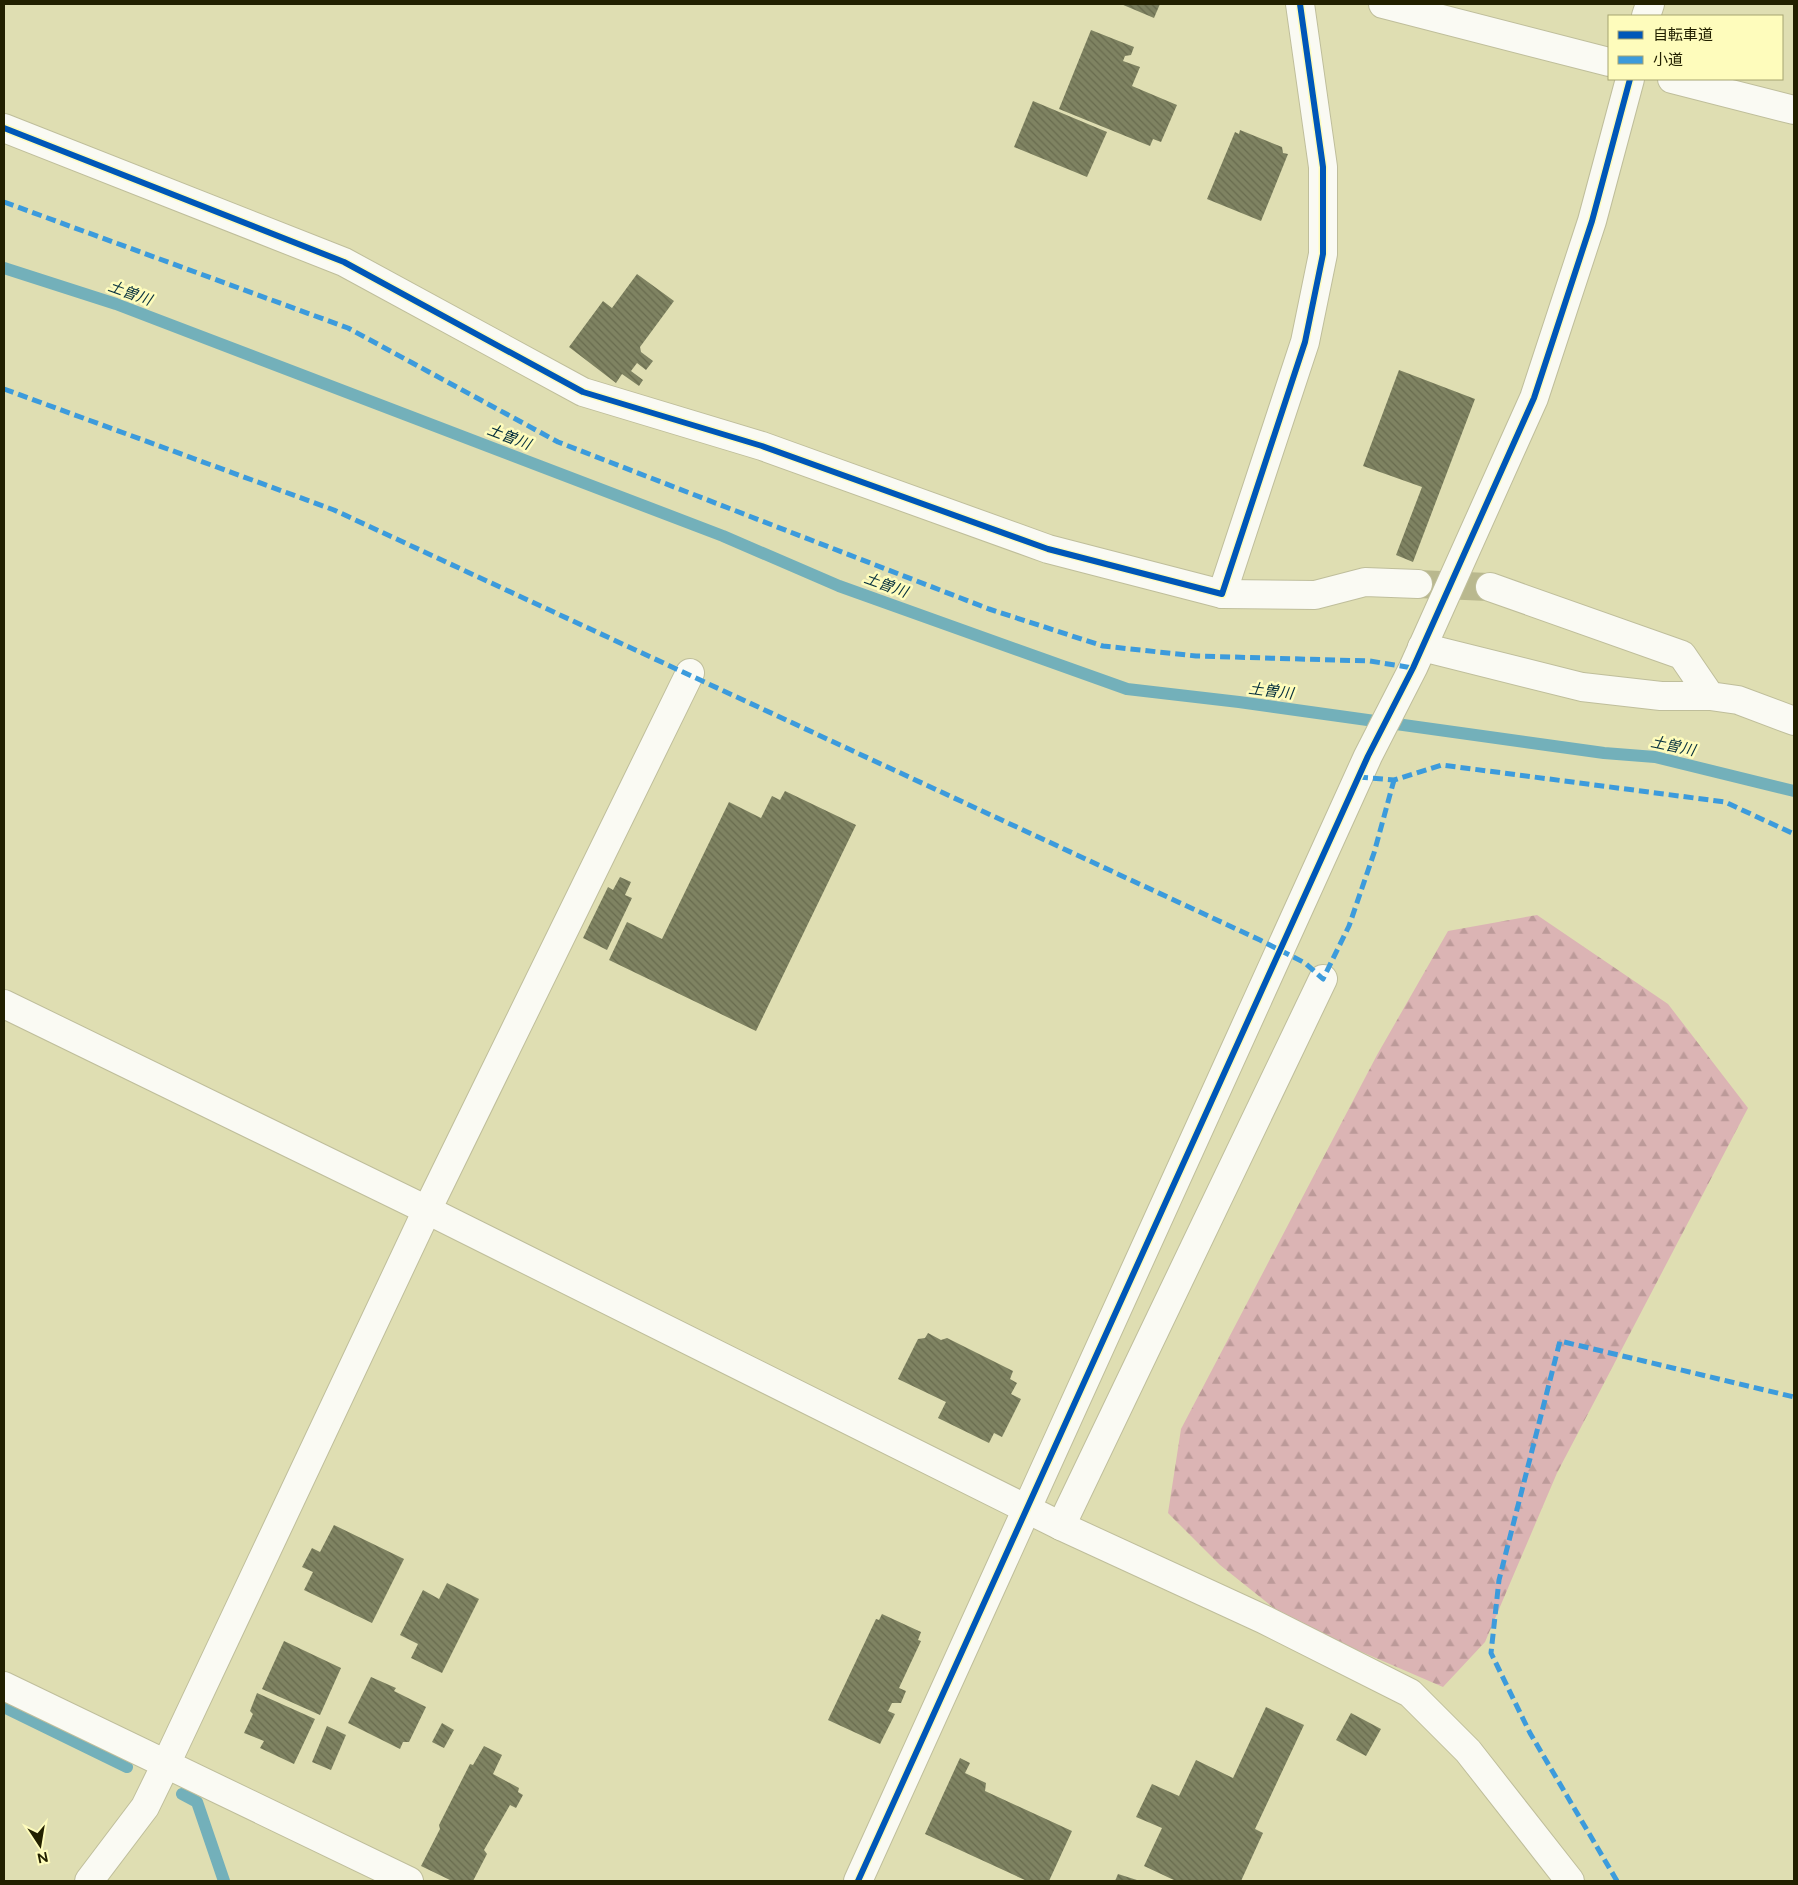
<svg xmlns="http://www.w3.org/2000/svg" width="1798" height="1885" viewBox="0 0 1798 1885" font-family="Figtree,'Noto Sans JP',sans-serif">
<defs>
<pattern id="forest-firs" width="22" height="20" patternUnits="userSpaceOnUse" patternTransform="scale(1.25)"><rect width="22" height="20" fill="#dbb4b4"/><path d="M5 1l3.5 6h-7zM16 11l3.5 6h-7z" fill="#bc9a99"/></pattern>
<pattern id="building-back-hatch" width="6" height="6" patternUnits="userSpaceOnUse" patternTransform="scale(1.25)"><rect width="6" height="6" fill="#7f8362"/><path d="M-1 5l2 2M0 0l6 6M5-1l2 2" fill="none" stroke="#686b4e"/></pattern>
</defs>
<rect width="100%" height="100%" fill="#dfdeb2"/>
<path fill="url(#forest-firs)" d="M1537,915L1668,1004L1748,1108L1557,1473L1485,1642L1443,1687L1290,1621L1220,1565L1168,1513L1181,1429L1377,1055L1448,931Z"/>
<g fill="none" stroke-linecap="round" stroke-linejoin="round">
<g stroke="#73b0ba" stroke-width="12">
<path d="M4,268L116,304L723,536L839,586L1127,689L1239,702L1604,753L1655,757L1794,791"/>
<path d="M4,1707L127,1767"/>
<path d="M182,1794L197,1802L224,1881"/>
</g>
</g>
<g fill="url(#building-back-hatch)">
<path d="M1121,4H1160L1154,18Z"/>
<path d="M1091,30L1134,47L1131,55L1125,56L1123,61L1140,67L1132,86L1177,105L1161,142L1153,139L1150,146L1059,109Z"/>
<path d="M1033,101L1107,132L1087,177L1014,147Z"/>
<path d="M1240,130L1282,147L1283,153L1288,154L1261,221L1207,199L1235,132L1239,134Z"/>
<path d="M637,274L674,301L640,347L641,352L653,361L646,370L637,363L631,371L643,380L639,386L622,374L616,383L569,347L603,301L612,308Z"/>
<path d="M1399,370L1475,399L1413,562L1396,555L1422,487L1363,466Z"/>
<path d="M785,791L856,825L756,1031L609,960L627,922L662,939L729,802L761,818L772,796L780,800Z"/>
<path d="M620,877L631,882L625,895L632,898L607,950L583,938L608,887L613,890Z"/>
<path d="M928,1333L941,1340L947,1338L1013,1371L1010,1379L1017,1383L1011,1394L1021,1399L1002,1437L994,1433L989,1443L938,1418L946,1402L898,1379L918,1339L925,1338Z"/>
<path d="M334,1525L404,1559L372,1623L304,1590L313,1572L302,1567L312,1548L320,1552Z"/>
<path d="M447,1583L479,1599L442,1673L411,1658L418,1644L400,1635L423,1590L439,1599Z"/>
<path d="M882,1614L921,1632L918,1640L921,1641L899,1688L906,1691L901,1703H892L888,1711L895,1714L880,1744L828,1720L876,1619L879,1620Z"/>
<path d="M284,1641L341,1668L320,1715L262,1689Z"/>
<path d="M371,1677L396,1688L394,1691L426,1707L409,1742H403L400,1749L348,1723Z"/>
<path d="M257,1693L315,1719L294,1764L260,1748L264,1741L244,1733L253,1714L250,1711Z"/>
<path d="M1266,1707L1304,1725L1255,1829L1263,1833L1241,1881H1176L1144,1866L1162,1828L1136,1817L1152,1784L1179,1796L1196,1760L1233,1778Z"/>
<path d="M1351,1713L1381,1729L1366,1756L1336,1740Z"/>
<path d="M442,1723L454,1730L444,1748L432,1742Z"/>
<path d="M327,1726L346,1735L331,1770L312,1762Z"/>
<path d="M484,1746L502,1755L493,1774L519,1788L518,1792L523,1795L516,1808L510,1805L484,1850L487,1854L473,1881H452L421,1866L440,1829L439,1825L470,1764L473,1765Z"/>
<path d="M960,1758L970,1763L965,1773L986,1783L985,1791L1072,1831L1049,1881H1027L925,1834Z"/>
<path d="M1118,1874L1140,1881H1115Z"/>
</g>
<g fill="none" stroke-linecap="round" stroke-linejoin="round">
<path stroke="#b9b88e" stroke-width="28" stroke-dasharray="28 14" stroke-linecap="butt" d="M1418,584L1490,587"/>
<defs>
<g id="street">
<path d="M1383,4L1609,62"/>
<path d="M1672,79L1794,110"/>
<path d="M4,128L344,262L583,392L762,446L1048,549L1222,594L1305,342L1323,254V167L1300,4"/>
<path d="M1490,587L1682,655L1710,696L1738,700L1794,721"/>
<path d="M1222,594L1315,595L1365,582L1418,584"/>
<path d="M1422,647L1582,687L1661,696H1710"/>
<path d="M4,1004L427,1210L1061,1526L1263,1619L1410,1693L1468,1751L1570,1881"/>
<path d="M1061,1526L1323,979"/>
<path d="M4,1686L409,1881"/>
<path d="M89,1881L145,1807L166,1764L427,1210L690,673"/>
</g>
<g id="secondary">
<path d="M1646,16L1650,4"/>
<path d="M858,1881L1368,756L1413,668L1534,398L1592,221L1630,79"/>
</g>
</defs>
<use href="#street" stroke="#bfbe9b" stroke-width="30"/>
<use href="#secondary" stroke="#bfbe9b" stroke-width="30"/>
<use href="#street" stroke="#fafaf3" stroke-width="28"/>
<use href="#secondary" stroke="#fafaf3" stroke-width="28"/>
<g stroke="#3c9bdc" stroke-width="5" stroke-dasharray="10 5" stroke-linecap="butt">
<path d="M4,202L348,328L558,442L989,609L1103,646L1196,656L1370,661L1413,668"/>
<path d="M4,389L334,510L1260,940L1305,963L1323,979L1349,926L1374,853L1394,780"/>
<path d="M1358,777L1394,780L1442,765L1725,802L1794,834"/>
<path d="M1617,1881L1530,1733L1491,1653L1499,1580L1560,1341L1794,1397"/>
</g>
<defs>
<g id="cycleway">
<path d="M4,128L344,262L583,392L762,446L1048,549L1222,594L1305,342L1323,254V167L1300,4"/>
<path d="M858,1881L1368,756L1413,668L1534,398L1592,221L1630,79"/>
</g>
</defs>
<use href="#cycleway" stroke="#fefcbc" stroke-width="9"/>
<use href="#cycleway" stroke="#0057b8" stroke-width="6"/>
</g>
<g text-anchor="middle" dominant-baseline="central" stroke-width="5" stroke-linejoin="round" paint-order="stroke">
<g font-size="15" font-style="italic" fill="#052f3d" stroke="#fefcbc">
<text transform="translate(130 293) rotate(20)">土曽川</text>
<text transform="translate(509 437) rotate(21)">土曽川</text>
<text transform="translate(886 585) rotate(20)">土曽川</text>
<text transform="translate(1271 691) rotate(7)">土曽川</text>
<text transform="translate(1673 746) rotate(12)">土曽川</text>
</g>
</g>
<rect width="1798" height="1885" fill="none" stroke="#222000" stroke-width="10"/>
<rect x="1608" y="15" width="175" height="65" fill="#fefcbc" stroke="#a6a471"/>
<rect x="1618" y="31" width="25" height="8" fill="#0057b8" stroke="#a6a471"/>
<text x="1653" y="40" font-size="15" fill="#222000">自転車道</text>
<rect x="1618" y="56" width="25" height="8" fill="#3c9bdc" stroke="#a6a471"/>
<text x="1653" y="65" font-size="15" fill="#222000">小道</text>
<g transform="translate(40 1845) rotate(168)" stroke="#fefcbc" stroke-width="4" paint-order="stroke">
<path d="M0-4L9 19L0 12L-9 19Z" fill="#222000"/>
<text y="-8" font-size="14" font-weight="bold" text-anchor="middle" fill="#222000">N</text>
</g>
</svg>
